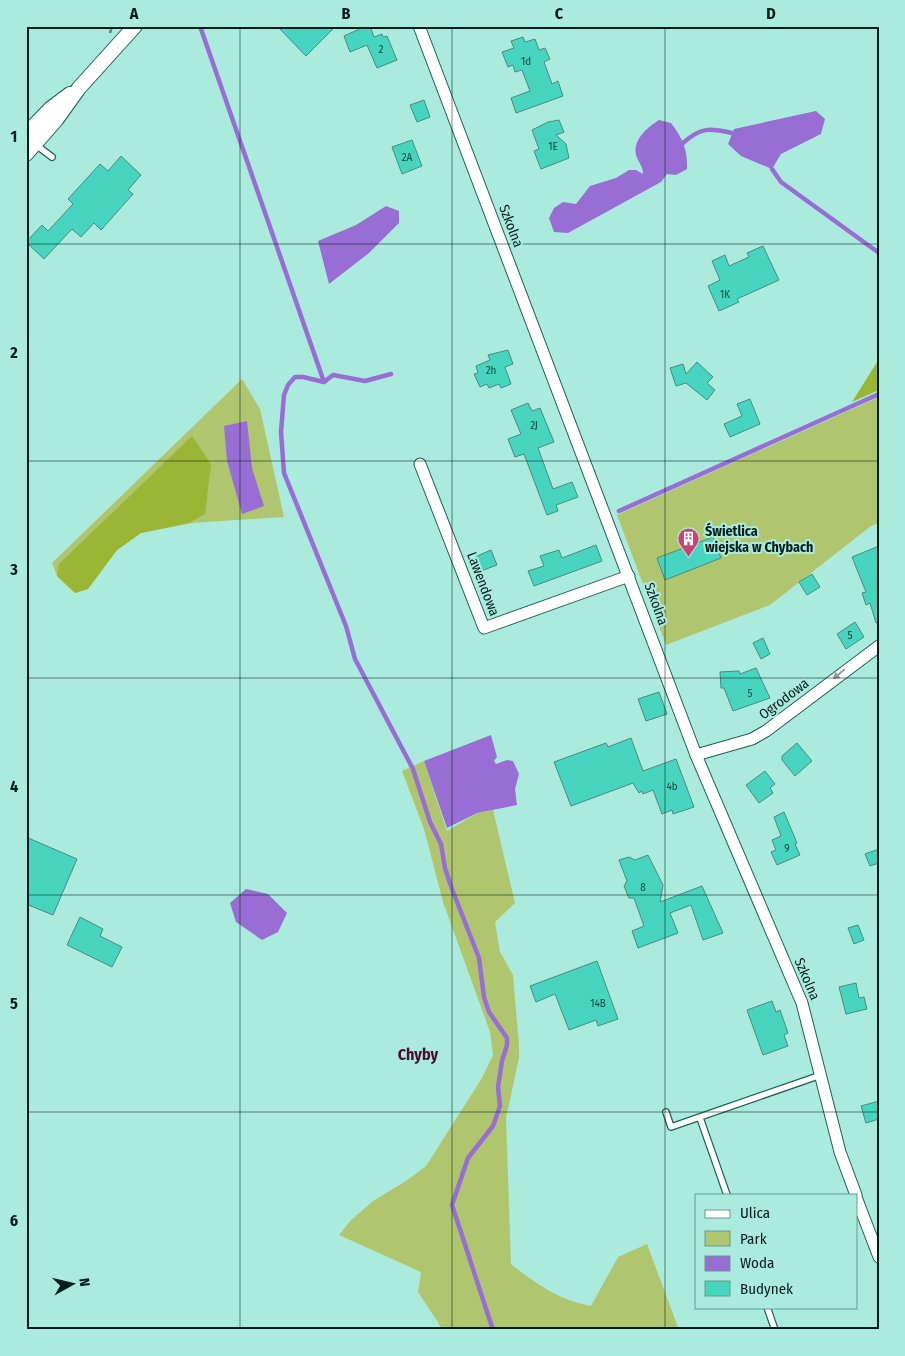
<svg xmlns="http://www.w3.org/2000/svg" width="905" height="1356" viewBox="0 0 905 1356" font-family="'Fira Sans Condensed',sans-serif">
<rect width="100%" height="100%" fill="#abebde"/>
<g fill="#b0c66e">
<path d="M242,379L260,409L284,517L192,523L141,533L117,550L88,589L75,593L57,576L52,563Z"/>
<path d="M879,397V523L871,526L770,605L666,645L617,515Z"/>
<path d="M424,761L447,831L477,813L493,810L515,903L495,922L500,952L513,975L519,1045V1058L506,1118L511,1264C535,1283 560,1301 591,1306L618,1257L647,1244L679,1330H443L418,1292L421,1272L339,1235L351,1220L373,1201L406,1181L426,1166L482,1078L493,1055L490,1032L443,902L424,829L402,771Z"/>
</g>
<g fill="#9bb634">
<path d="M879,359V390L852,402Z"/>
<path d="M192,436L211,464L205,514L189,523L141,533L117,550L88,589L75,593L57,576L59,564Z"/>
</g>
<g fill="#986ed5">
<path d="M816,111L825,119L821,134L781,154L772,169L741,156L728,144L734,129Z"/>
<path d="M659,120L671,123C682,137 688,150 687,169L676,175L667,174L661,182L568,233L554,232L549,218L554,208L563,202L576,204L590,186L616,178L629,170H636L643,174C643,166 638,162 636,155C633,139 647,128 659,120Z"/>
<path d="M386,206L399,211V223L369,253L329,284L318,241L356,225Z"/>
<path d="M247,421L252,468L264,506L242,514L227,461L224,426Z"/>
<path d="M491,735L497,757L494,761L496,764L507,760L513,761L519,774L515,789L517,805L477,813L447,828L424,761Z"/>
<path d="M246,889L268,894L287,913L278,932L262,940L236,922L230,903Z"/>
</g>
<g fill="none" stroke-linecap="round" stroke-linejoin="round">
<g stroke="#986ed5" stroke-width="4.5">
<path d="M200,26L324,382"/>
<path d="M683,143C701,127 709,128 732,133"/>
<path d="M772,169L781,182L879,253"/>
<path d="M391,374L365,381L333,375L324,382L303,377H295L288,385L284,395L281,432L284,473L346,626L355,659L413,769L430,822L441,844L445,868L452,889L479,958L484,997L489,1012L507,1038V1045L502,1061L498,1087L500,1106L493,1126L468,1158L452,1205L493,1330"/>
<path d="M619,511L879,394"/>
</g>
</g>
<g fill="#47d5bf" stroke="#4c8a7f">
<path d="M277,26H336L306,56Z"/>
<path d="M366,26H370L374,37L382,34L383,37L387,36L397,60L377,68L367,45L350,52L344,36Z"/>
<path d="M523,37L525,42L535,39L539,50L545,48L550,59L544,62L552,84L558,81L563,96L516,113L511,98L530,91L522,70L515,72L513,65L508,67L502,52L514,48L511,41Z"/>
<path d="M424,100L430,117L417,122L410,105Z"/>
<path d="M559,120L564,132L556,135L566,144L569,158L541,169L534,151L539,149L532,130L548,122Z"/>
<path d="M412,140L422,166L402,174L392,147Z"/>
<path d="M121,156L141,175L128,190L133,194L101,230L94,223L81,237L72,229L44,259L26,242L42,225L48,231L73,204L68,199L100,164L108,171Z"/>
<path d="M763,246L779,280L737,299L739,302L719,311L708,286L720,280L712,261L725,255L729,266L749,257L747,253Z"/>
<path d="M508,350L513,364L505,367L511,384L501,388L499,384L489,388L487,384L480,387L474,374L478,373L476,366L490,360L488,355Z"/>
<path d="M697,362L713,377L707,383L715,390L707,400L686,383L676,386L670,368L683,364L686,374Z"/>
<path d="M750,399L760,424L730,437L724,424L742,416L737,404Z"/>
<path d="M528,403L532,411L540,408L554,442L538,448L553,489L572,482L578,497L556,505L558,511L547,515L524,454L515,457L508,439L521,434L511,410Z"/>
<path d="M713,537L721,558L665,580L657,558Z"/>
<path d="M596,545L602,561L534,586L528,571L544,566L540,556L559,550L562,558Z"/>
<path d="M879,546V623H876L870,603L866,605L862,593L866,592L852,557Z"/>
<path d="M491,550L497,565L481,571L475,557Z"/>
<path d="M812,574L820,587L807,595L799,582Z"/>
<path d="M855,622L864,637L846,649L837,634Z"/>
<path d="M763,638L770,654L761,659L753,643Z"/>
<path d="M756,668L770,698L733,711L724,688H721L720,672L739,671L740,674Z"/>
<path d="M659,692L667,714L646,721L638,699Z"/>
<path d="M631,738L643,771L676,759L694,807L673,814L672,810L662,814L653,790L643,794L642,791L639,793L633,783L571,806L554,762L606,743L608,747Z"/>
<path d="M797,743L812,761L795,776L782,760V756Z"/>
<path d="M765,771L775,784L770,788L773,793L759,803L746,785Z"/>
<path d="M784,812L797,843L795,844L800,855L777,865L771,852L776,850L772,840L781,836L774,817Z"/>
<path d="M26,837L77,859L53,915L26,904Z"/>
<path d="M879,849V863L870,866L865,854Z"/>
<path d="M648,855L663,885L660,902L702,886L723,933L703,940L691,905L670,913L678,933L638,948L632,931L644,926L634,898H629L624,886L627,881L619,860L629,857L635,860Z"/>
<path d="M80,917L103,929L100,936L122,947L112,967L67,945Z"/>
<path d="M858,925L864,940L854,944L848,928Z"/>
<path d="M597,961L618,1019L598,1026L596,1020L569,1030L555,994L536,1002L530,986Z"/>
<path d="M856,983L859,998L864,997L867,1009L846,1014L839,987Z"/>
<path d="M772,1001L776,1012L780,1010L788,1033L784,1035L788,1046L763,1055L747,1010Z"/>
<path d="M879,1101V1119L866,1123L861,1106Z"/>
</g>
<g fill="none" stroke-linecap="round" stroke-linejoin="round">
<defs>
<g id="service">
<path d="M36,145L52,157"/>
<path d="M666,1112L671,1127L821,1075"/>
<path d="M700,1118L727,1195"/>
<path d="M767,1307L775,1330"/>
</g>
<g id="minor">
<path d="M419,26L696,755L802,1003L840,1152L856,1195"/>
<path d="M420,464L484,628L629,576"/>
<path d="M696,755L752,739L766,731L879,646"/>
<path d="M856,1197L879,1257"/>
</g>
<g id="tertiary">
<path d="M26,134L50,109L70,94"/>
<path d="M26,154L56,120L79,88L135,26"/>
</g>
</defs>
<use href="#service" stroke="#1e5f55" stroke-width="8"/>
<use href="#minor" stroke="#1e5f55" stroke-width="13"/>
<use href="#tertiary" stroke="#1e5f55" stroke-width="16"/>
<path stroke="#5a877f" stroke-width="2.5" stroke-dasharray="5 2.5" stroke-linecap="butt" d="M110,33L112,26"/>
<use href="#service" stroke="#fff" stroke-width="5.5"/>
<use href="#minor" stroke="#fff" stroke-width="11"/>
<use href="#tertiary" stroke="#fff" stroke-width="14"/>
</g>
<defs><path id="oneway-solid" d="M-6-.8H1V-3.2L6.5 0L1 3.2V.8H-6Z" transform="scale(1.25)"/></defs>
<use fill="#8e9998" href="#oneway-solid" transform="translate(839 674) rotate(141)"/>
<path fill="none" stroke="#031d19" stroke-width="1" stroke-opacity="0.55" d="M240,26V1330M452,26V1330M665,26V1330M26,244H879M26,461H879M26,678H879M26,895H879M26,1112H879"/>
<defs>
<symbol id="building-pin" viewBox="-11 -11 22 30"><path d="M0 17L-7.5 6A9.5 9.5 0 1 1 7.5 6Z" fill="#cc4176" stroke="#abebde"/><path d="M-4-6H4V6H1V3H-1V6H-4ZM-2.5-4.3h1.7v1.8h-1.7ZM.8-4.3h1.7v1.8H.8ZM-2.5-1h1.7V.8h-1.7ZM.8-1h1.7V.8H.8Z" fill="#fff"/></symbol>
</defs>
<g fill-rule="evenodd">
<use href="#building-pin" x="676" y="526" width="25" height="34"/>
</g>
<g text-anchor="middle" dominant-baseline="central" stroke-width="4" stroke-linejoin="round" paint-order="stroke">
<g font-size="11" fill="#144b42">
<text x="381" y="49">2</text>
<text x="526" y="61">1d</text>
<text x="553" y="146">1E</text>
<text x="407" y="157">2A</text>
<text x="725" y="294">1K</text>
<text x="491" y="370">2h</text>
<text x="534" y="425">2J</text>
<text x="850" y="635">5</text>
<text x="750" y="693">5</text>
<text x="672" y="786">4b</text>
<text x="787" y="848">9</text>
<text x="643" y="887">8</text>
<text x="598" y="1003">14B</text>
</g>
<g font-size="14" fill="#031d19" stroke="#abebde">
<text transform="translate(511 226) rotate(69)">Szkolna</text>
<text transform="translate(483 584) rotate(69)">Lawendowa</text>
<text transform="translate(656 604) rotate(70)">Szkolna</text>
<text transform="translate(784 699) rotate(-37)">Ogrodowa</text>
<text transform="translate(807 979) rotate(67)">Szkolna</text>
</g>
<g font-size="14" font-weight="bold" fill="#031d19" stroke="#abebde" text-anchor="start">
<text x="705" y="531">Świetlica<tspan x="705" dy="16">wiejska w Chybach</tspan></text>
</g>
<g font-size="16" font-weight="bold" fill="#500d29" stroke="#abebde">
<text x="418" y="1054">Chyby</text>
</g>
</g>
<rect width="905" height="1356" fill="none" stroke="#abebde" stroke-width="55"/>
<rect x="695" y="1194" width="162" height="115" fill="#abebde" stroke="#68998f"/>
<rect x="705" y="1210" width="25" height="8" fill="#ffffff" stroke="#68998f"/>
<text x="740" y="1218" font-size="15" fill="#031d19">Ulica</text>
<rect x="705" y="1231" width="25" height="15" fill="#b0c66e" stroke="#68998f"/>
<text x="740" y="1244" font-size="15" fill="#031d19">Park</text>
<rect x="705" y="1256" width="25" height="15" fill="#986ed5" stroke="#68998f"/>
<text x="740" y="1268" font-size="15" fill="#031d19">Woda</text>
<rect x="705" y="1281" width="25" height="15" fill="#47d5bf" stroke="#68998f"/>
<text x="740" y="1294" font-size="15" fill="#031d19">Budynek</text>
<g transform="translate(72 1284) rotate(82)" stroke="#abebde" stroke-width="4" paint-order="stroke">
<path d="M0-4L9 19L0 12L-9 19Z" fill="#031d19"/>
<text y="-8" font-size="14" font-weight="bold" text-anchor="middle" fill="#031d19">N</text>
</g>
<rect x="28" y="28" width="850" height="1300" fill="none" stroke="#031d19" stroke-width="2"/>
<g font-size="16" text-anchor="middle" font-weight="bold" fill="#031d19">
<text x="134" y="19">A</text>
<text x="346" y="19">B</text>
<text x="559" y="19">C</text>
<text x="771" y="19">D</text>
<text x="14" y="142">1</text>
<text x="14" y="358">2</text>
<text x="14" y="575">3</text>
<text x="14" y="792">4</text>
<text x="14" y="1009">5</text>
<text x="14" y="1226">6</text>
</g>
</svg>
